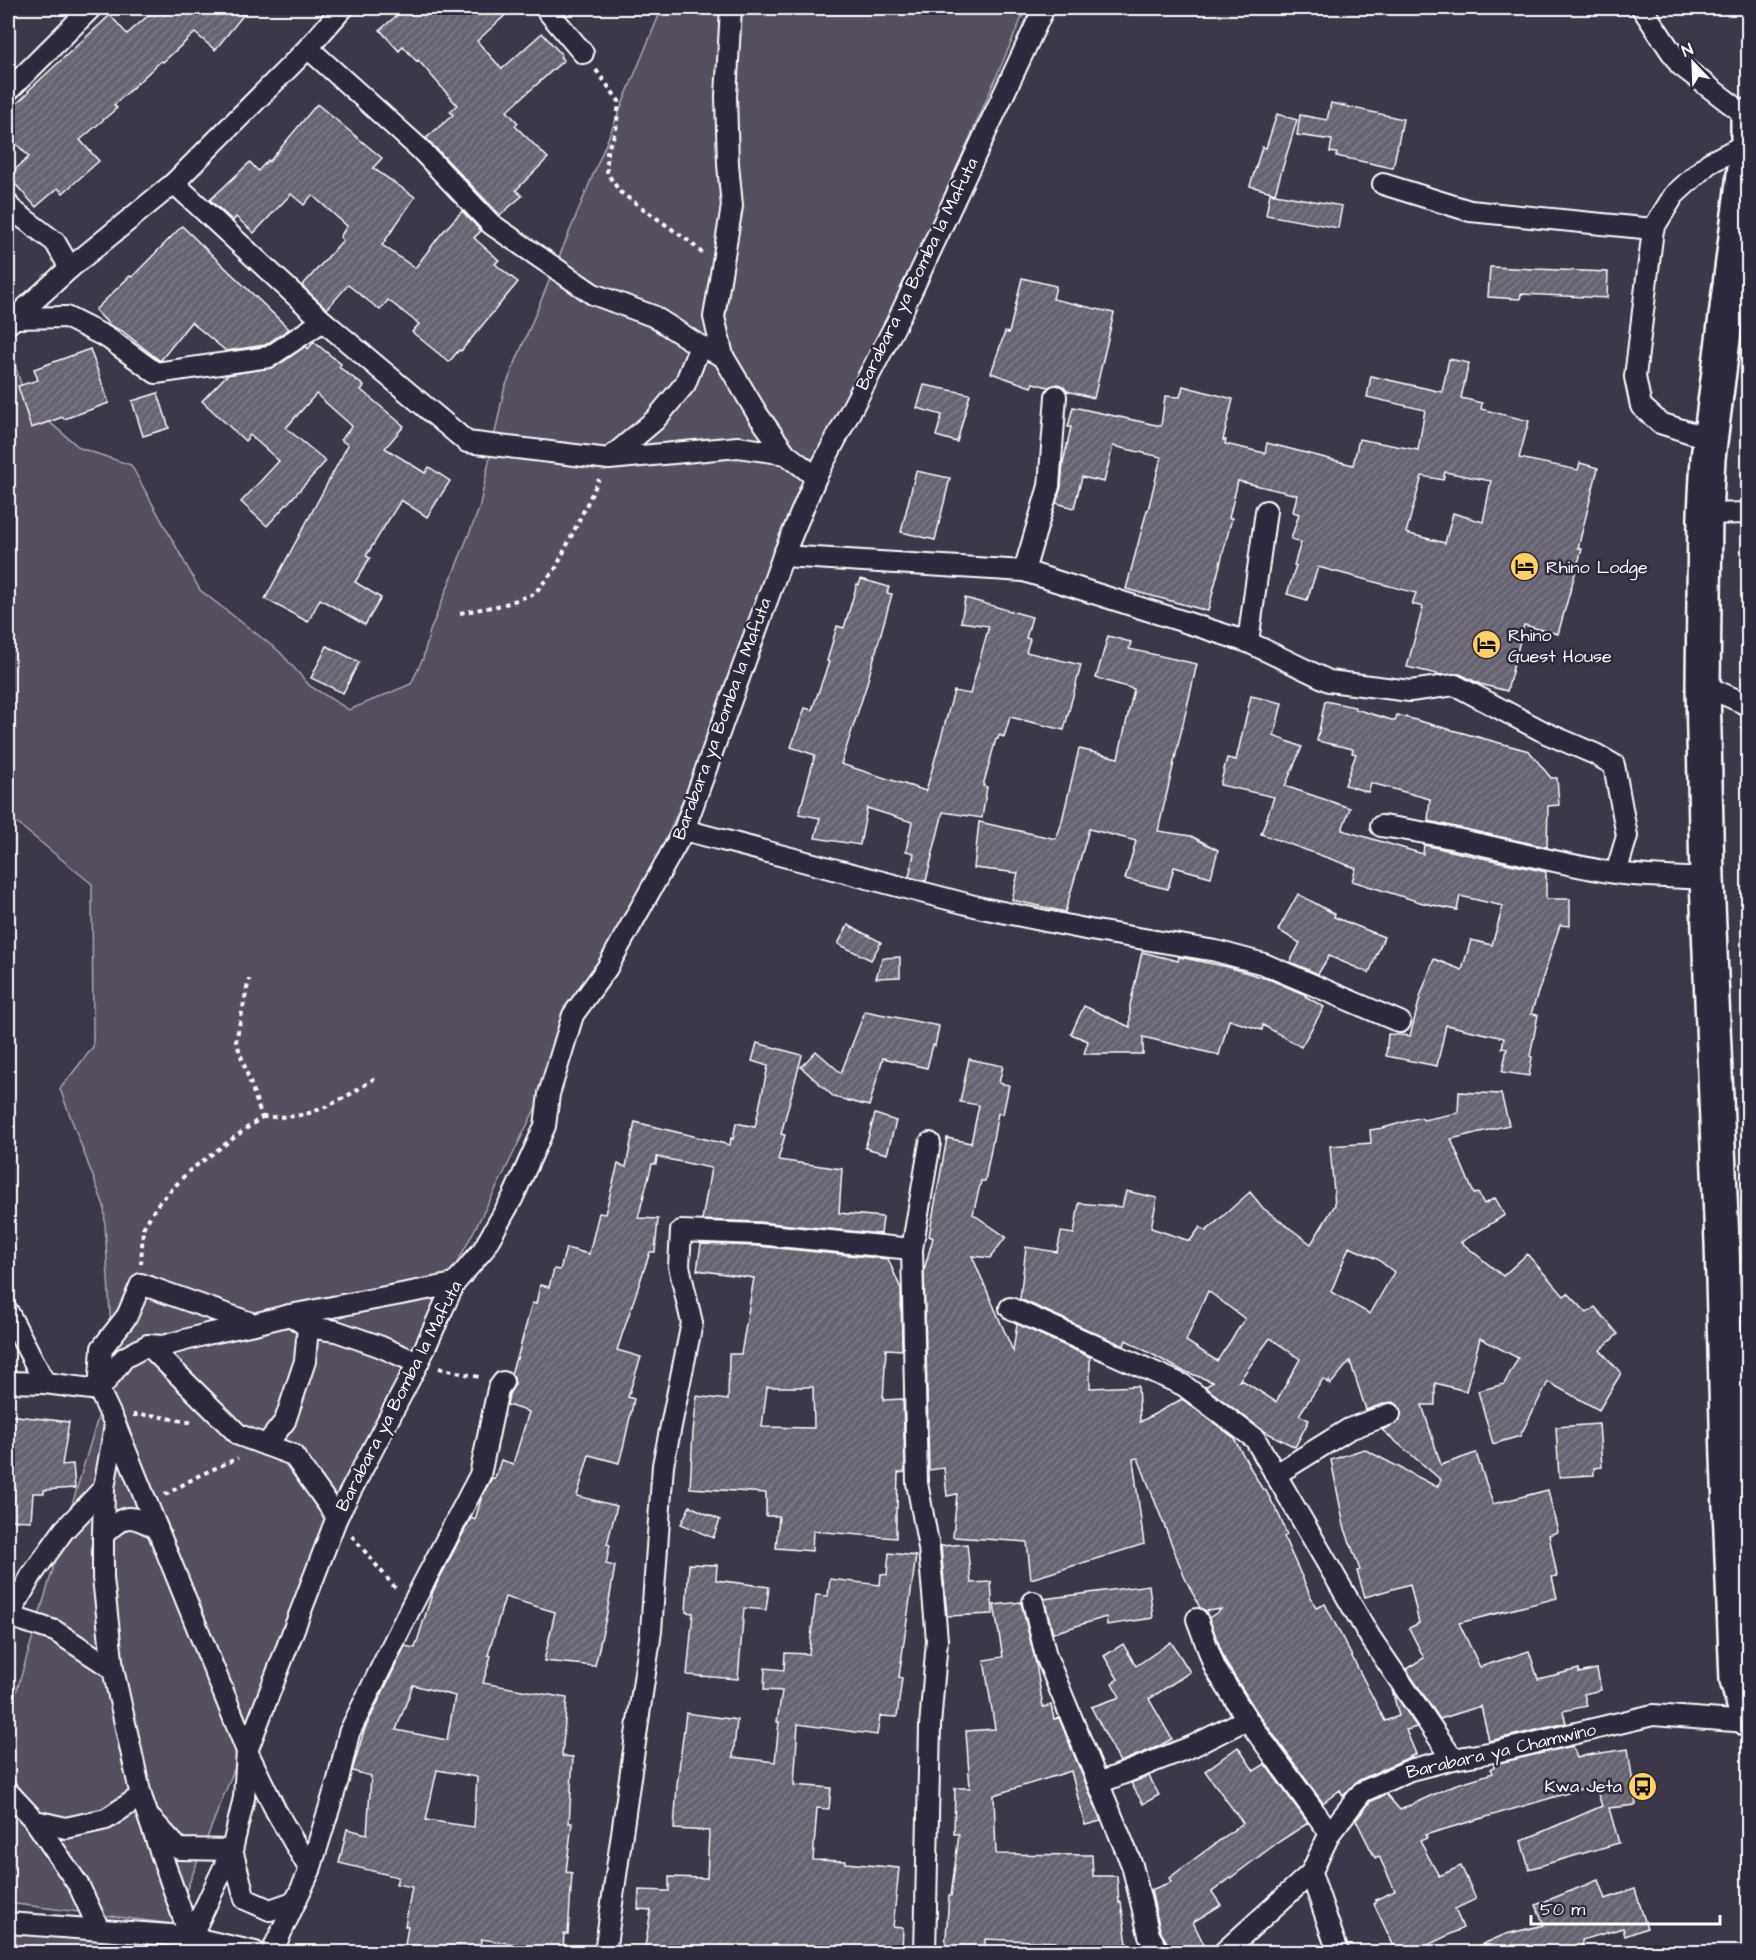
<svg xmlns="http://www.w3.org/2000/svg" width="1756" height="1960" viewBox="0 0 1756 1960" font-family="'Architects Daughter',sans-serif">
<defs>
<pattern id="building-hatch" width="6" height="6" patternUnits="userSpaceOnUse" patternTransform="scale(1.5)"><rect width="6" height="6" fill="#666270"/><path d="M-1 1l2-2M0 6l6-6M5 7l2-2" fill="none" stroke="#7d7a85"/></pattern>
</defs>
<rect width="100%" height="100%" fill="#3c3749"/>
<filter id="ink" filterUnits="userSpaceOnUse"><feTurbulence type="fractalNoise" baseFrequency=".0167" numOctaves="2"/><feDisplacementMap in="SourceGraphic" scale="12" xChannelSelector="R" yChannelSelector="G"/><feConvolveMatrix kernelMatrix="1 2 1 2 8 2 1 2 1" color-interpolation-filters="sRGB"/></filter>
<g filter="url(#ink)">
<path fill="#494455" d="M8,835L18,838L8,907Z"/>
<g fill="#555060" stroke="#aaa8b0" stroke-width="1.5">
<path d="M662,8H1026L670,830L502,1177L439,1298L381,1415L316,1562L173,1924L8,1903V1720L113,1367L104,1206L60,1089L93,1047L92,884L8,816V350L10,349L27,403L80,448L131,465L200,590L280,652L310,686L349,710L411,684L423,658L430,631L479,509L504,390Z"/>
<path d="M8,1924L173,1942L169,1952H8Z"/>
</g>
<g fill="url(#building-hatch)" stroke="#fff" stroke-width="1.5" fill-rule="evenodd">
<path d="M157,8H249L215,50L195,33L163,62L161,61L114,105L117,108L80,140L99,161L63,193L58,188L36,207L8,176L29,157L8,135V112L29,92L28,91L110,15L127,34Z"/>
<path d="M405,8H513L477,41L502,69L542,33L562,55L560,57L564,60L507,111L518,123L515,126L548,158L516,190L522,196L500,215L426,138L453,115L450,111L457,105L418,60L417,62L403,46L399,51L380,30Z"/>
<path d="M1331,103L1403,119L1393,168L1336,156L1337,153L1330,152L1332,140L1297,135L1300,115L1327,120Z"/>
<path d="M317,104L382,158L373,168L415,197L382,245L415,268L441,234L462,211L481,231L474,238L499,260L495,264L518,282L461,351L459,350L449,362L412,332L419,324L388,300L380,310L348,285L327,309L302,286L343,240L340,237L347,226L312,195L304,205L291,194L254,233L236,217L233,221L210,200L250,162L258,171L268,160L269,162Z"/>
<path d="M1277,114L1297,120L1275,193L1250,186L1262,147L1266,148Z"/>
<path d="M1270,193L1342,206L1338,228L1266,215Z"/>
<path d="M182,226L289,329L265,345L226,351L191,322L161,360H159L122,331L111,326L95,310L130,276L132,277Z"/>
<path d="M1490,267L1608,272L1607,298L1521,294L1520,299L1488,297Z"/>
<path d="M1022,278L1056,286L1053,299L1114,313L1094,398L1067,391L1063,386L1058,384L1048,387L1033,383L1031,387L991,373L1005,332L1009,333Z"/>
<path d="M314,342L341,364L339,367L364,386L361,390L404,426L385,448L425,473L429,467L450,481L427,517L401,500L366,556L370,558L355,582L381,598L365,625L320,599L308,622L265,599L348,445L341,440L352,426L316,394L286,428L326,461L267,526L241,502L279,461L250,435L245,441L202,401L227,375L275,367L306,346L308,349Z"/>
<path d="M90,349L109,403L64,419L63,417L31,428L18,386L38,380L34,369Z"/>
<path d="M1449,359L1469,363L1461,398L1482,403L1481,409L1529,421L1519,458L1578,470L1580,463L1598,468L1578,548L1582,549L1558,634L1524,625L1507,691L1480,684L1460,674L1441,675L1407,667L1423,607L1412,604L1416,593L1318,567L1307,600L1287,594L1296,566L1294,565L1301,542L1291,539L1299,514L1293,512L1297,495L1238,481L1229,518H1232L1208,611L1126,589L1147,510H1148L1161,457L1113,446L1104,482L1082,477L1074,508L1056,503L1061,487L1063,463L1071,427H1068L1073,407L1161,426L1165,396L1180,397L1183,386L1233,399L1223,440H1226L1225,444L1265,453L1267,443L1353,465L1359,439L1418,450L1425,410L1367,397L1371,376L1442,392ZM1445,472L1491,481L1483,522L1453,513L1445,543L1406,533L1422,476L1443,480Z"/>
<path d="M924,385L970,394L957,442L936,436L942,415L917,408Z"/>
<path d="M158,393L169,428L143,436L132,401Z"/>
<path d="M916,471L950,478L935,540L901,532Z"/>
<path d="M861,579L889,587L887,593L892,594L865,690L841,764L926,791L954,691L970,694L989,626L961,622L965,598L1032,617L1026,638L1030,639L1026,652L1081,665L1064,730L1010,717L1004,737L999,735L998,739H996L983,786L987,787L982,818L943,812L926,881L909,877L914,853L906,851L912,822L867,808L860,845L815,838L820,818L799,814L815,755L791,747L805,708L812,710L829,662L827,661L837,626L844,628L857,584L859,585Z"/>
<path d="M1108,636L1131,642L1129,649L1197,664L1158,831L1191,836L1218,850L1211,877L1174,867L1168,889L1125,879L1136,841L1089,829L1065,912L1012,900L1018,873L974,868L979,822L1056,839L1061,825L1079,749L1118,758L1134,689L1096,678Z"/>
<path d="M327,646L359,662L343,693L311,678Z"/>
<path d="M1251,696L1282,703L1274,736L1302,747L1285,786L1350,808L1342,830L1423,854L1424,845L1546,872V899H1570V926L1560,925L1531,1014L1538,1015L1530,1056L1532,1057L1529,1076L1502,1072L1507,1049L1502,1048L1504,1038L1446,1025L1437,1066L1386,1056L1388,1034L1410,1036L1421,994L1434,959L1462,970L1471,940L1492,945L1503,906L1460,896L1457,910L1423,903L1352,881L1356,868L1261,834L1274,797L1220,785L1227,758L1236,760Z"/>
<path d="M1325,701L1355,707V709L1395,721L1397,715L1529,751L1551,778H1557L1559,805L1548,806L1547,847L1428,821L1430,799L1371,783L1368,792L1345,785L1356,754L1352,753L1353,749L1317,741Z"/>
<path d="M1298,894L1335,914L1334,917L1384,937L1369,973L1329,956L1318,974L1290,962L1300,943L1278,930Z"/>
<path d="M848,925L881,942L871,960L838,944Z"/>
<path d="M1142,952L1178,961L1179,957L1228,967L1271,980L1306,995L1305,996L1324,1007L1301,1047L1263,1025L1262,1030L1229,1020L1219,1055L1143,1037V1054H1084L1088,1041L1071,1034L1084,1006L1130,1027V1005Z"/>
<path d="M900,957V977L876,978L882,958Z"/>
<path d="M865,1011L939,1026L935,1046L933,1045L927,1068L883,1058L869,1106L834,1097L801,1067L816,1051L841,1073Z"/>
<path d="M757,1043L802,1055L781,1134L785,1135L778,1160L842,1169L839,1213L883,1217L881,1234L759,1222L702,1220L711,1168L657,1157L656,1164H652L638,1218L658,1219L655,1252H650L617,1350L641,1357L628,1397L634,1399L624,1444L619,1463L589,1455L577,1496L617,1506L607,1544L610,1545L606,1564L615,1566L607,1613L595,1666L544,1661L555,1612L505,1597L488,1655L491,1656L483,1683L567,1698L562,1756L573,1757L569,1823H572L566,1872L572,1873L568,1934H564L563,1951L481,1939L480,1949L405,1945L408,1926H405L412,1887L396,1884L398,1877L339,1863L347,1829L367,1834L371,1776L352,1771L364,1731L405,1646L415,1648L433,1591L471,1518L475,1520L482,1496L492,1478H495L501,1460L513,1464L529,1412L507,1405L509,1394L515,1384L514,1378L511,1374L516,1358L517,1359L532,1303L536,1304L540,1285L549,1287L554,1269L560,1270L566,1248L589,1254L599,1213L605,1214L618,1164L626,1167L635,1122L730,1145L731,1138L733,1139L736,1123L755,1127L768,1066L752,1061ZM413,1685L455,1696L447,1740L396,1730ZM437,1770L477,1777L474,1827L426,1820Z"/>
<path d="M969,1059L1003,1066L999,1083L1009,1085L1003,1114L998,1113L985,1181H981L973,1214L1006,1237L990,1258L972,1256L1013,1351L1017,1324L1090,1357V1388L1138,1386L1140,1422L1182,1399L1233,1437L1263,1490L1265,1489L1280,1517L1287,1535L1284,1537L1316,1608L1325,1604L1385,1721L1399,1716L1392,1690L1417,1727L1406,1730L1416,1754L1357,1781L1343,1796L1340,1790L1323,1803L1257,1712L1226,1663L1209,1618L1222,1609L1206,1611L1200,1608L1184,1576L1138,1458L1133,1459L1144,1544L1031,1579L1027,1542L953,1537L957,1494L947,1496L944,1468L929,1470L924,1270L933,1238L929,1236L947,1138L971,1143L979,1105L960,1102Z"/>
<path d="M1459,1092L1501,1094L1509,1125L1451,1139L1474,1194L1478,1193L1484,1204L1495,1198L1505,1215L1461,1242L1503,1276L1527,1254L1564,1296L1568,1293L1587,1313L1595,1307L1618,1334L1600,1350L1621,1373L1599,1410L1548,1382L1520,1436L1493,1444L1478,1391L1504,1384L1518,1358L1480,1338L1466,1391L1435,1383V1405H1422L1441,1465L1476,1453L1493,1504L1548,1490L1558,1532L1549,1535L1557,1576L1552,1577L1557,1598L1459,1623L1480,1667L1529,1651L1538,1679L1579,1669V1673L1597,1669L1601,1690L1584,1694L1587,1706L1563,1711L1566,1723L1489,1741L1481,1706L1440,1719L1406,1669L1424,1658L1409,1628L1419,1623L1410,1584L1365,1597L1357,1571L1360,1570L1344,1526L1331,1460L1364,1449L1437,1487L1441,1480L1382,1430L1400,1421L1401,1410L1398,1405L1393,1402L1386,1403L1366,1410L1350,1361L1330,1385L1329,1381L1328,1383L1323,1379L1299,1415L1309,1420L1295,1447L1264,1431L1205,1387L1213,1382L1181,1370L1126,1340L1124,1346L1020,1299L1026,1247L1057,1252L1061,1232L1074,1234L1079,1203L1122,1207L1126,1191L1157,1198L1151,1228L1190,1241L1200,1227L1206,1231L1250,1192L1263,1208L1311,1244L1335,1205L1330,1146L1371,1143L1370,1130L1383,1128L1421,1117L1423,1120L1458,1113ZM1349,1247L1377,1259L1394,1272L1370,1314L1331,1292ZM1208,1291L1245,1319L1217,1361L1186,1341ZM1270,1338L1300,1359L1276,1402L1242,1380L1239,1381Z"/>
<path d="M875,1114L896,1121L887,1154L865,1148Z"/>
<path d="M701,1244L757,1246L888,1259L901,1289L902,1350L886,1349L883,1400L903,1399L905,1472L898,1473L897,1508H896V1538L813,1531L812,1551L776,1548L779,1516H766V1493L690,1488L693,1432L697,1396L728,1400L729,1354H741L754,1278L697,1270ZM767,1387H813L814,1428L762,1427Z"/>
<path d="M8,1415L69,1422L62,1465L73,1464L75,1488L44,1490V1493H33L31,1521L8,1520Z"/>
<path d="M1599,1424L1602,1467L1594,1468V1475L1559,1477L1556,1427Z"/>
<path d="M690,1506L720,1520L713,1538L681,1524Z"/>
<path d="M967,1544L971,1583L991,1582L993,1614L947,1616L941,1546Z"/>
<path d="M889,1553L916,1556L899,1677L902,1678L897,1717L880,1716L877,1735L798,1724L794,1785L831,1788L829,1809L817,1808L813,1860L846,1861V1863L899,1868L893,1927L903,1928L902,1950L886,1949V1953H644L651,1910L638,1909L639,1890L669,1891V1877L707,1878L709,1831L674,1829L677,1785L686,1713L737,1720L733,1757L775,1762L779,1722H777L782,1691L764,1690L765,1668L784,1670L785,1653L809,1654L816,1595L828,1596L830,1579L880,1585L881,1574L887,1575Z"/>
<path d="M689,1564L717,1565L716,1580L769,1587L766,1610L744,1608L738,1679L687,1675L693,1613L686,1612Z"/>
<path d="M1149,1585L1153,1618L1107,1625L1106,1617L1053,1633L1044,1599Z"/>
<path d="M1021,1602L1036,1664L1043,1707L1051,1705L1054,1719L1059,1718L1101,1821L1085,1825L1071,1771L994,1795L996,1854L1092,1855L1093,1876H1117L1119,1903L1121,1902L1127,1944L1075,1953H1055L1056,1942L985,1939V1952L945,1950L949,1896H951L959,1834H954L955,1788H970L966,1731L995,1729L984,1660L1003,1657L994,1605Z"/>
<path d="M1171,1642L1190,1672L1149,1699L1172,1739L1157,1747L1120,1762L1091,1707L1120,1697L1112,1683L1118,1679L1104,1656L1123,1644L1136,1666Z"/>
<path d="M1573,1746L1577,1758L1587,1755L1628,1749L1636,1805L1609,1808L1619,1843L1529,1869L1521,1841L1602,1806L1595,1785L1425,1835L1427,1838L1420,1841L1439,1876L1461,1866L1476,1899L1455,1909L1463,1928L1412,1953H1397L1374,1904L1376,1903L1375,1900L1395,1891L1379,1856L1375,1858L1356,1820L1370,1802L1386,1794L1400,1810L1454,1785L1493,1773L1491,1769L1494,1768V1764Z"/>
<path d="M1238,1747L1254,1771L1265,1764L1308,1823L1277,1843L1212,1892L1221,1905L1193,1922L1208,1953H1171L1169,1946L1160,1930L1151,1890L1171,1882L1169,1878L1243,1823L1205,1771Z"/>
<path d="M1149,1776L1159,1795L1143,1804L1131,1783Z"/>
<path d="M1598,1880L1605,1899L1635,1889L1647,1928L1625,1936L1623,1928L1582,1940L1583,1953H1462L1506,1934L1544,1925L1536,1905Z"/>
</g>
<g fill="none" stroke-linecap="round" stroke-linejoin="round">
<defs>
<g id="minor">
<path d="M545,8L583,53"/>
<path d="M731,8L726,96L728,164L732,206L714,317L723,356L758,415L786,454L816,477"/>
<path d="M1642,8L1680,65L1748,117"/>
<path d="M308,48L420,149L491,224L593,294L653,316L700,346L723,356"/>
<path d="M8,91L91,8"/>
<path d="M174,183L323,321L467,442L609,459L738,447L786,454"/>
<path d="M1383,184L1470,211L1653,229"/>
<path d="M8,204L10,208L55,242L70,268"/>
<path d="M15,318L66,317L108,338L156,373L269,357L323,321"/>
<path d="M8,324L70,268L174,183L308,48L343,8"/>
<path d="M1710,439L1660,423L1641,406L1635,377L1653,229L1674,195L1709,163L1748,143"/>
<path d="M609,459L655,420L685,384L700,346"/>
<path d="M1705,514L1748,513"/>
<path d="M783,556L1024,571L1248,642L1329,681L1410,691L1455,685L1546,733L1595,754L1614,765L1627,836L1616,873"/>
<path d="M1024,571L1049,486L1056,396"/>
<path d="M1248,642L1266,511"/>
<path d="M1703,685L1748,705"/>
<path d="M1381,826C1460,836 1537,860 1615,873C1645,877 1677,877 1707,879"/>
<path d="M684,830L982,908L1090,930L1216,951L1264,964L1400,1022"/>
<path d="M1010,1308L1183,1385L1255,1439L1370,1637L1453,1759"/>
<path d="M8,1312L45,1383"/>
<path d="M290,1315L308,1327L336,1331L379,1346L418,1363"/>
<path d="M148,1345L239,1435L293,1455L337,1517"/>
<path d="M8,1382L45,1383L99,1390"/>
<path d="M99,1390L124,1358L148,1345L163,1346L207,1334L254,1324"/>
<path d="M115,1425L104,1488L103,1535V1578L113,1669L141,1796L190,1937"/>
<path d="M266,1445L285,1421L305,1361L308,1327"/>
<path d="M1275,1475L1349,1429L1390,1414"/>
<path d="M103,1535C126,1513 129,1514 157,1528"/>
<path d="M1033,1602L1046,1656L1132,1865L1149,1935L1159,1952"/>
<path d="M9,1616L55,1631L113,1669"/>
<path d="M8,1618L31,1576L64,1530L104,1488"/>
<path d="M1197,1619L1215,1668L1247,1719L1330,1833"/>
<path d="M1099,1783L1193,1746L1247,1719"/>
<path d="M8,1792L35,1821L79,1886L99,1929"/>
<path d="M152,1820L179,1849L232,1850L245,1899L270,1910L296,1901"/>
<path d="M35,1821L66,1828L106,1819L141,1796"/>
<path d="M310,1870L276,1811L247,1751L115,1424L99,1390L102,1348L127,1316L141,1284L254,1324L290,1315L454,1284"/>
<path d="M1311,1873L1338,1952"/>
<path d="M8,1923L170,1935L190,1937L255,1952"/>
<path d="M184,1952L232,1850L244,1798L247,1751L337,1517L418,1363L454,1284L483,1250L513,1197L545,1126L549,1094L573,1015L607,968L684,830L783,556L816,477L897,322L1044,8"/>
<path d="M272,1952L310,1870L338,1780L349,1733L411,1607L480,1475L498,1389L503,1382"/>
<path d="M605,1952L651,1631L663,1465L692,1323L679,1266L681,1231L758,1234L912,1249"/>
<path d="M925,1952L930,1726L937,1640L929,1548L917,1483L912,1249L930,1143"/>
<path d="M1224,1952L1311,1873L1330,1833L1362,1792L1410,1770L1453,1759L1500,1751L1653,1715L1748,1722"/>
</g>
<path id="trunk" d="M1748,116V143L1739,214L1708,458L1705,514L1703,685L1707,879L1722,1243L1728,1458L1737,1680L1748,1719"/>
</defs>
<use href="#minor" stroke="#fff" stroke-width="24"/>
<use href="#trunk" stroke="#fff" stroke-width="38"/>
<g stroke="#fff" stroke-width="4" stroke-dasharray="4.5 4.5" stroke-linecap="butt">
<path d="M596,70L619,101L616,131L607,150V173L620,192L690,242L702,253"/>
<path d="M460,613L502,605L534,594L556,568L599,479"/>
<path d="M262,1117C273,1117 284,1117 295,1116C323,1112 352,1094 375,1078"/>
<path d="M141,1264L143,1228L158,1204L189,1171L262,1117L236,1041L249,979"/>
<path d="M439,1368L479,1377"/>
<path d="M133,1415H151L194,1423"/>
<path d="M165,1495L198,1476L238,1458"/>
<path d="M352,1536L397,1590"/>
</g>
<use href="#minor" stroke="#2f2a3d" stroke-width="20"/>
<use href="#trunk" stroke="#2f2a3d" stroke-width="33"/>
</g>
</g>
<defs>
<symbol id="hotel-disc" viewBox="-11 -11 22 22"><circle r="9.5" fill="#ffd166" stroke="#2f2a3d"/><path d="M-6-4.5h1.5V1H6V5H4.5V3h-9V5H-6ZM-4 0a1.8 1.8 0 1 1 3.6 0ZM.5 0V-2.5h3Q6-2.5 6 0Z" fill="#111"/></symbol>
<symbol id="bus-disc" viewBox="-11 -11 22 22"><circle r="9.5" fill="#ffd166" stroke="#2f2a3d"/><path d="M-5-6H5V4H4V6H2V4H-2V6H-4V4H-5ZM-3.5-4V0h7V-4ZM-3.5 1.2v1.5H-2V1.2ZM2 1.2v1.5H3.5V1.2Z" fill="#111"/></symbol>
</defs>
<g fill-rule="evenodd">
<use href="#hotel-disc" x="1508" y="550" width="33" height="33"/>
<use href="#hotel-disc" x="1470" y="628" width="33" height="33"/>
<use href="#bus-disc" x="1626" y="1770" width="33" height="33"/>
</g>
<g text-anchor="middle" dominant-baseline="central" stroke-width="5" stroke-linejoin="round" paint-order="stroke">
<g font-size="18" fill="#fff" stroke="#2f2a3d">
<text transform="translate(917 274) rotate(-64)">Barabara ya Bomba la Mafuta</text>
<text transform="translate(722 719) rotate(-70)">Barabara ya Bomba la Mafuta</text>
<text transform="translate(399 1396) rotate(-63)">Barabara ya Bomba la Mafuta</text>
<text transform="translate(1501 1751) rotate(-13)">Barabara ya Chamwino</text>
</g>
<g font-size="18" fill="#fff" stroke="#2f2a3d" text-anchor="start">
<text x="1546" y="567">Rhino Lodge</text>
<text x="1508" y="635">Rhino<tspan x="1508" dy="21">Guest House</tspan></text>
<text x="1622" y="1786" text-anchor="end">Kwa Jeta</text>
</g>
</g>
<rect width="1756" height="1960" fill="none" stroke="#2f2a3d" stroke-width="30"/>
<rect x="15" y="15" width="1726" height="1930" fill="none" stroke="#fff" stroke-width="2" filter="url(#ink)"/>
<g transform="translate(1693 63) rotate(337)" stroke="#2f2a3d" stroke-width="4.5" paint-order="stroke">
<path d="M0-4.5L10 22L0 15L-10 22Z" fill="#ffffff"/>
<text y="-9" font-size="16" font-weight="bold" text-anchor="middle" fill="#ffffff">N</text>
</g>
<path d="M1531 1915v9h189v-9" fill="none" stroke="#ffffff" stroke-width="3"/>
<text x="1540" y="1915" font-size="18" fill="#ffffff" stroke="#2f2a3d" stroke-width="4.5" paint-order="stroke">50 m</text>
</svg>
